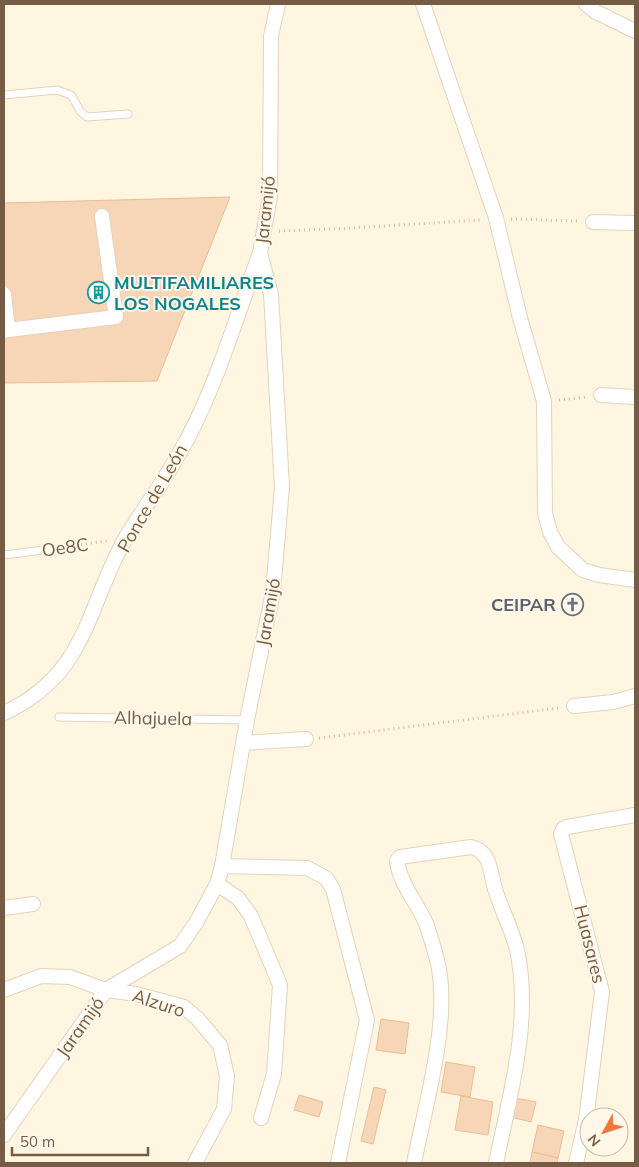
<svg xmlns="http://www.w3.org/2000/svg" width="639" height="1167" viewBox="0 0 639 1167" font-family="Mulish,sans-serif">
<rect width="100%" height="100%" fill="#fef6e0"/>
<g fill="#f6d6b6" stroke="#eabe95">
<path d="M230,197L157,381L4,383V203Z"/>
<path d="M381,1019L409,1023L405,1054L376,1050Z"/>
<path d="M446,1062L475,1067L470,1097L441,1092Z"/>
<path d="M374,1087L386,1090L373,1144L361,1141Z"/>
<path d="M299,1095L323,1102L319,1117L294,1110Z"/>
<path d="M461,1096L493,1102L488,1135L455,1130Z"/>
<path d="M515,1098L536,1102L531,1122L511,1117Z"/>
<path d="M538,1125L564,1131L558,1158L532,1152Z"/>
<path d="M532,1152L558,1158L557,1163H530Z"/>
</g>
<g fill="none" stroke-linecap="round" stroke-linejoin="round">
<defs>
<g id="service">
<path d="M4,95L57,90L71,95L81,112L87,117L128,114"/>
<path d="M4,555L51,549"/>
<path d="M59,717L247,720"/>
</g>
<g id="minor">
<path d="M423,4L496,218L520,318L544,401L545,513L550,532L558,547L583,570L599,575L635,580"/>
<path d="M586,4L596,12L635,31"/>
<path d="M593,222L635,223"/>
<path d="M4,294L8,330L4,331"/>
<path d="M8,330L116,317L102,216"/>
<path d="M601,395L635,397"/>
<path d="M574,706L613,702L635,696"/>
<path d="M4,713C88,674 86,608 126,537C143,509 163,483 179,454C215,392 235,320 260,253"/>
<path d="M243,743L306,739"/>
<path d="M222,866L307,868L326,878L333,889L367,1020L338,1163"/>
<path d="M217,884L238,898L251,916L280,985L274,1074L261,1118"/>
<path d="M4,908L33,904"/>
<path d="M4,990L41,976L70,977L106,990L136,994L166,1002L184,1007L197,1018L220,1045L227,1076L224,1109L195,1163"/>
<path d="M4,1135L106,990L180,946L196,923L217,884L222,866L247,720L273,592L282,487L271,294L260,253L270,196L271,36L278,4"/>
<path d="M414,1163C425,1106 452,1016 437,960C434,948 430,935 426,923C417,903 400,884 397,861L400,857L471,847C491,851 490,872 495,889C501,909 512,929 517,950C532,1020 510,1094 496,1163"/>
<path d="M576,1163L586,1120L602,992L561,834L563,829L567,827L635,815"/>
</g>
</defs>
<use href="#service" stroke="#e3d2bc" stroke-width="9"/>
<use href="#minor" stroke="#e3d2bc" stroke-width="16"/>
<g stroke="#dbb999" stroke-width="3" stroke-dasharray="1 4" stroke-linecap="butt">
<path d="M511,219L580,221"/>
<path d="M279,231L352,228L480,220"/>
<path d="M559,400L588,397"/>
<path d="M61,547L107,541"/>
<path d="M319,738L559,708"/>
</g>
<use href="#service" stroke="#fff" stroke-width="7"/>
<use href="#minor" stroke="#fff" stroke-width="14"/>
</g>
<defs>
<symbol id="building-ring" viewBox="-11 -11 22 22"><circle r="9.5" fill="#fff8e9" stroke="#0f9aa8" stroke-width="1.5"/><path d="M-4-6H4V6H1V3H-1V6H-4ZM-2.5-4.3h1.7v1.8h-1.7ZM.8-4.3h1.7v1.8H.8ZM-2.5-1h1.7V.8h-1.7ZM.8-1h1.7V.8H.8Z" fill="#0f9aa8"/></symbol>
<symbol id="church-ring" viewBox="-11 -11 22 22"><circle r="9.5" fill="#fff8e9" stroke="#6b7280" stroke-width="1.5"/><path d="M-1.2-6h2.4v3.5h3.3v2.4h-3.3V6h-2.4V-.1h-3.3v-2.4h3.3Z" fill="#6b7280"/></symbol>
</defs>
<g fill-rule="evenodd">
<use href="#building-ring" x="86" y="280" width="25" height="25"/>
<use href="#church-ring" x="560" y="592" width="25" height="25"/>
</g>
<g text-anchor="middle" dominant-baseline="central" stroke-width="4" stroke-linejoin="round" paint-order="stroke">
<g font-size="18" fill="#775c45" stroke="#fff8e9">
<text transform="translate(265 210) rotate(-84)">Jaramijó</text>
<text transform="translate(152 498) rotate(-60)">Ponce de León</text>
<text transform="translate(65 547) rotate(-8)">Oe8C</text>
<text transform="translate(268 612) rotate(-80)">Jaramijó</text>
<text transform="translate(153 718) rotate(1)">Alhajuela</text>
<text transform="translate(590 944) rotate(76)">Huasares</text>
<text transform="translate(159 1003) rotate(18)">Alzuro</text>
<text transform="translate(80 1027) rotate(-55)">Jaramijó</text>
</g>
<g font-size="18" font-weight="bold" fill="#0d838f" stroke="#fff8e9" text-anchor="start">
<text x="114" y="282">MULTIFAMILIARES<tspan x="114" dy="21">LOS NOGALES</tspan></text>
</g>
<g font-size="18" font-weight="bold" fill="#5b616d" stroke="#fff8e9" text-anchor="end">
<text x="556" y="604">CEIPAR</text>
</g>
</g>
<rect width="639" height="1167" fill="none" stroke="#775c45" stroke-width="10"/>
<g transform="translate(604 1132) rotate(230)"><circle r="24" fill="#fff8e9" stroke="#c9baa7"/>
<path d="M0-4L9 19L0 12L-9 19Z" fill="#f3763b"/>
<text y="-8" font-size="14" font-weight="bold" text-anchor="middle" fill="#775c45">N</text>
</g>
<path d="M12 1147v8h136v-8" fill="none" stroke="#775c45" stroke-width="2.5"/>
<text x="20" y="1147" font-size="15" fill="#775c45" stroke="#fff8e9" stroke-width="4" paint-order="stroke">50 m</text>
</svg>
